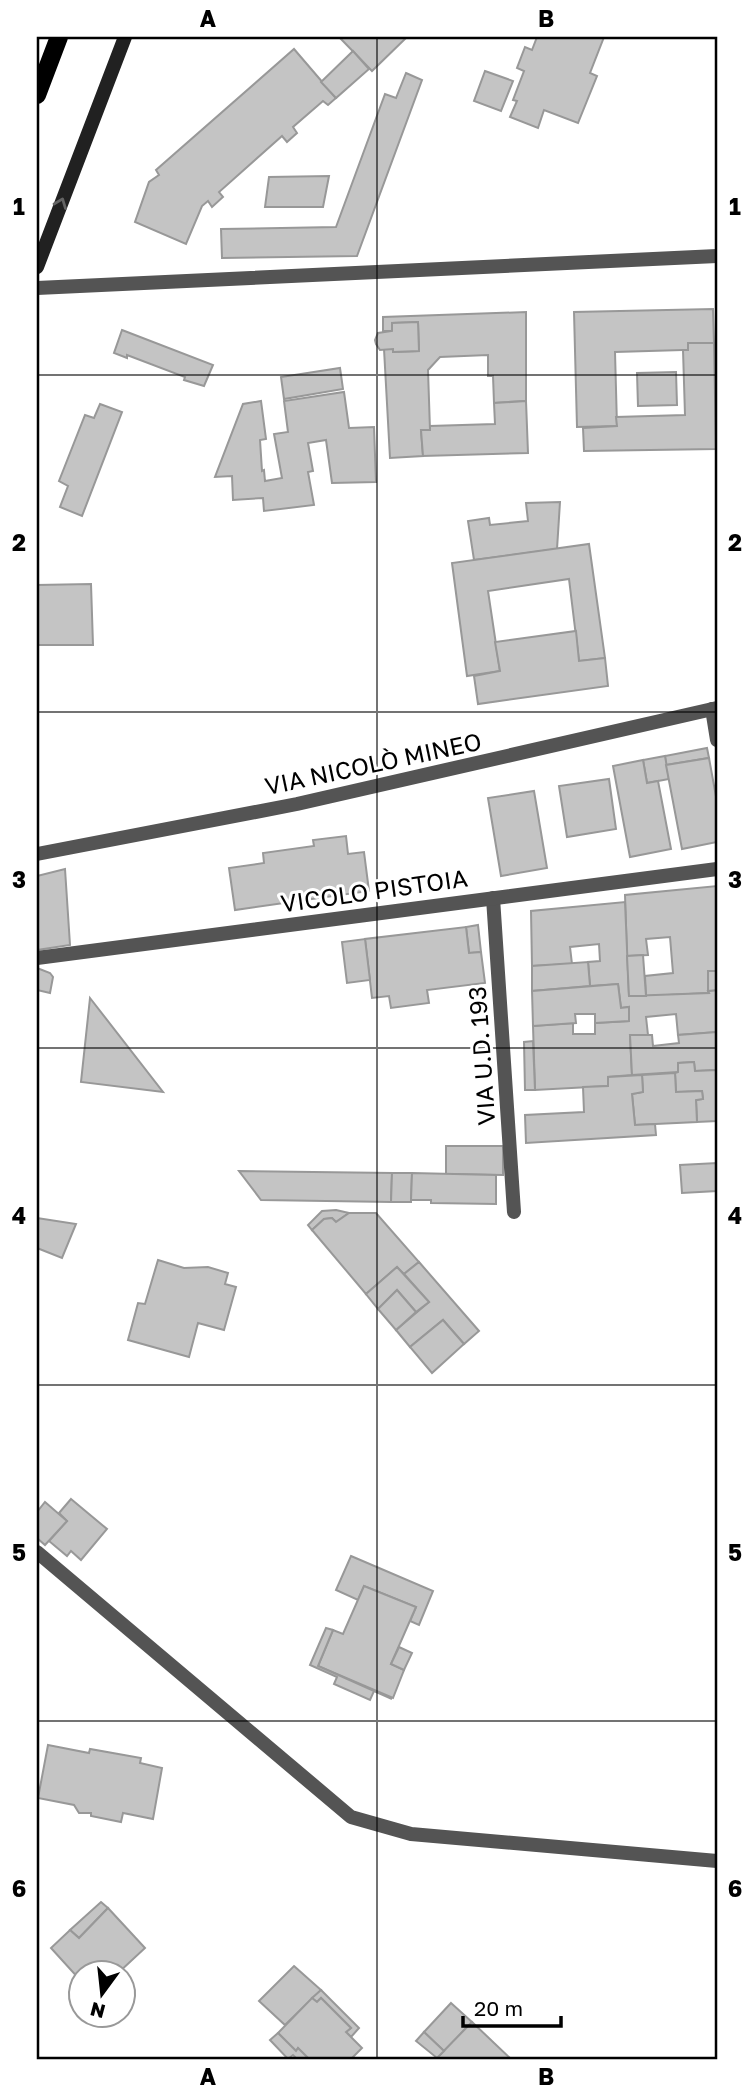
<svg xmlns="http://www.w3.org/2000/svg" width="754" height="2096" viewBox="0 0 754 2096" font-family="'Golos Text',sans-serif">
<rect width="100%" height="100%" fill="#fff"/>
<g fill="#c4c4c4" stroke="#989898" stroke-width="2">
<path d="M339,37H407L372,71Z"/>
<path d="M537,37H604L590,73L597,76L578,123L544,110L538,128L510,117L517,101L513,100L524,71L517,68L525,47L532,50Z"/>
<path d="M294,49L336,98L328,105L323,101L293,127L297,133L287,142L282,136L219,192L223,197L212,207L208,201L202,206L186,244L135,222L149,182L159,175L156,170Z"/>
<path d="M353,51L369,69L336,98L321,82Z"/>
<path d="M485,71L513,81L501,111L474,101Z"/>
<path d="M406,73L422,80L357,256L222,258L221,229L336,227L385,94L396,98Z"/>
<path d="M329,176L323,207H265L269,177Z"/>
<path d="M713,309L714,343H688V350H683L615,352L617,426L577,427L574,312Z"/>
<path d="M526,312V401L494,403L493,376H488V355L440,357L428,370L430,430H421L423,456L390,458L384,349H393V352L419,351L418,322L392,323V331H383V317Z"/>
<path d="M418,322L419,351L393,352V349L380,350L376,344L375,340L378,333L392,331V323Z"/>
<path d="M122,330L213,365L204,386L184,380L185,377L127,355V358L114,353Z"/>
<path d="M688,343H714L716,449L584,451L583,428L617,426L616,417L685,415L683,350H688Z"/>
<path d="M340,368L343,389L284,399L281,377Z"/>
<path d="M676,372L677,405L638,406L637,373Z"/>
<path d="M344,392L349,428L374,427L376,482L332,483L326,440L308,443L313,471L308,472L314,505L264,511L263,498L233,500L232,476L215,477L243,404L261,401L266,439L260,440L262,471L264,470L265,481L282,478L274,434L288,432L284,401Z"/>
<path d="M526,401L528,453L423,456L421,430H430V426L495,424L494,403Z"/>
<path d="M100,404L122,412L82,516L60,507L68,486L59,481L85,415L94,418Z"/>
<path d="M560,502L557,549L474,560L468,521L489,518L490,525L528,521L526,503Z"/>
<path d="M589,544L605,658L579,661L569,579L488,591L500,671L467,676L452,563Z"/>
<path d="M91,584L93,645H37V585Z"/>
<path d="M576,631L579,661L605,658L608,686L478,704L474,676L500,671L495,642Z"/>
<path d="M707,748L709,758L666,765L665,756Z"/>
<path d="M665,756L669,779L647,783L643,760Z"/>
<path d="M709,758L717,802V842L682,849L666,765Z"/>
<path d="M643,760L647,783L658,781L671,849L630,857L613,766Z"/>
<path d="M609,779L616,829L567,837L559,786Z"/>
<path d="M534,791L547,868L501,876L488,798Z"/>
<path d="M346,836L348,854L364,852L369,891L235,910L229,868L264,863L263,853L314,846L313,840Z"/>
<path d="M65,869L70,945L37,950V876Z"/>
<path d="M717,886V971H708L709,993L646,996L645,976L673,973L670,937L646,939L648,955L627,956L625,895Z"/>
<path d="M625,902L629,996L709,993L708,991L717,990V1032L678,1035L676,1014L646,1017L648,1035H630L632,1075L608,1077V1086L535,1090L533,1026L573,1023V1034H595V1023L629,1021V1007L621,1008L618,984L590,986L588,962L600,961L599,944L570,947L572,964L532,966L531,911Z"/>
<path d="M478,925L481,952L469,953L466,927Z"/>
<path d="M466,927L469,953L481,952L485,983L427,990L429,1003L391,1008L389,996L372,998L365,939Z"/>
<path d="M365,939L370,980L347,983L342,942Z"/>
<path d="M643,955L646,996H629L627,956Z"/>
<path d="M588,962L590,986L532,991V966Z"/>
<path d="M37,968L50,973L53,977L50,993L37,990Z"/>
<path d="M708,971H717V990L708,991Z"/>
<path d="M618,984L621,1008L629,1007V1021L595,1023V1014H575L576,1023L533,1026L532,991Z"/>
<path d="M90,998L163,1092L81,1082Z"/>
<path d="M717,1032V1070L695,1071L694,1062L678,1063V1072L632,1075L630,1035H652L653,1046L679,1043L678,1035Z"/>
<path d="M533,1041L535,1090H525L524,1042Z"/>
<path d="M694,1062L695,1071L717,1070V1121L697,1122L696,1100L703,1099L702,1091L676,1092L675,1073L678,1072V1063Z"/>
<path d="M675,1073L676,1092L702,1091L703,1099L696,1100L697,1122L635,1125L632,1094L643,1092L642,1075Z"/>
<path d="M642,1075L643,1092L632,1094L635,1125L655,1124L656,1135L526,1143L525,1115L584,1112L583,1087L608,1086V1077Z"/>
<path d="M446,1146H503V1175L446,1174Z"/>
<path d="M717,1163V1191L682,1193L680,1165Z"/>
<path d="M239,1171L392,1173L391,1202L261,1200Z"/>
<path d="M392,1173H412L411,1202H391Z"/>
<path d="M412,1173L496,1175V1204L431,1203V1200H411Z"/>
<path d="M336,1210L349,1213L336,1222L332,1218L324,1219L312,1230L308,1225L322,1211Z"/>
<path d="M349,1213H376L419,1262L404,1274L397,1267L366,1294L312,1230L324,1219L332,1218L336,1222Z"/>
<path d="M37,1218L76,1224L62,1258L37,1248Z"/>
<path d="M158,1260L184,1268L208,1267L228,1273L225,1284L236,1287L224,1330L198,1323L189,1357L128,1340L138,1303L145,1304Z"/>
<path d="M419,1262L479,1331L464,1344L443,1320L410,1347L396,1330L429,1302L404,1274Z"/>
<path d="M397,1267L429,1302L416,1312L397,1290L378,1309L366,1294Z"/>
<path d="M397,1290L416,1312L396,1330L378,1309Z"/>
<path d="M443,1320L464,1344L432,1373L410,1347Z"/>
<path d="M71,1499L107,1529L81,1560L71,1551L67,1556L49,1541L67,1521L59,1513Z"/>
<path d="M45,1502L67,1521L45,1545L37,1538V1512Z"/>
<path d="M351,1556L433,1591L419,1625L410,1621L416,1607L364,1586L358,1600L336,1590Z"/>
<path d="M364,1586L416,1607L391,1664L404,1670L393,1698L318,1666L333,1630L343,1634Z"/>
<path d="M326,1628L333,1630L318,1666L392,1699L374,1691L370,1700L334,1684L337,1677L310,1665Z"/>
<path d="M399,1647L412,1653L404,1670L391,1664Z"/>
<path d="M48,1745L89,1753L90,1749L141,1758L140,1763L162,1768L153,1819L123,1813L121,1822L91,1816V1813H79L74,1805L38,1798Z"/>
<path d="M101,1902L108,1908L79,1938L70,1930Z"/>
<path d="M108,1908L145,1948L117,1974H80V1980L51,1948L70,1930L79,1938Z"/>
<path d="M294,1966L321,1990L285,2025L259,2001Z"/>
<path d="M321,1990L359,2028L351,2037L346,2032L351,2028L321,1998L317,2002L312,1998Z"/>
<path d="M312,1998L317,2002L321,1998L351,2028L346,2032L362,2048L351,2059H309L298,2048L296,2051L278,2033Z"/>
<path d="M451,2003L472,2022L444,2051L424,2032Z"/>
<path d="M472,2022L511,2059L437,2058Z"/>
<path d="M424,2032L444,2051L437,2058L416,2041Z"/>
<path d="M278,2033L296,2051L298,2048L309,2059H297L293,2055L288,2059L270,2040Z"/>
</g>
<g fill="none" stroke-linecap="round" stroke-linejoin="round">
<g stroke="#545454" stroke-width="14">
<path d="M37,288L717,256"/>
<path d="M712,709L717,740"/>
<path d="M37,854L297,804L717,708"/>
<path d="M493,898L514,1212"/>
<path d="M37,958L717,869"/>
<path d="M37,1552L351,1817L411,1834L717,1861"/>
</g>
<path stroke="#212121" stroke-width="14" d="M37,267L125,37"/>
<path stroke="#000" stroke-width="18" d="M37,95L59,37"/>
</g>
<defs><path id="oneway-chevron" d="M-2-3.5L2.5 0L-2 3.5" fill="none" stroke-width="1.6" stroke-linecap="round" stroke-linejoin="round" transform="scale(1.75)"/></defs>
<use stroke="#646464" href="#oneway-chevron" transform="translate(61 203) rotate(-69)"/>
<path fill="none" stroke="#000" stroke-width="2" stroke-opacity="0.55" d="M377,37V2059M37,375H717M37,712H717M37,1048H717M37,1385H717M37,1721H717"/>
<g text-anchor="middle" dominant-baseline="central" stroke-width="6" stroke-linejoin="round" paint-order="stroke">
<g font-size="24" fill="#000" stroke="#fff">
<text transform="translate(373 763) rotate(-12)">VIA NICOLÒ MINEO</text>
<text transform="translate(374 890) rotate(-8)">VICOLO PISTOIA</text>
<text transform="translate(481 1056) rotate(-94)">VIA U.D. 193</text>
</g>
</g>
<rect width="754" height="2096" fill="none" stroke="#ffffff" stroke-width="77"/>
<g transform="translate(102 1994) rotate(195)"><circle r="33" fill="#ffffff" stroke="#999999" stroke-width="2"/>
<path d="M0-5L12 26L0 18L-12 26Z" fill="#000000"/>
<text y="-10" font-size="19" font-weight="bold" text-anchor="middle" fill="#000000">N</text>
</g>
<path d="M463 2016v10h98v-10" fill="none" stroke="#000000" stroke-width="3.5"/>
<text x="474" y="2016" font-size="21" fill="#000000" stroke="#ffffff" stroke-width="5" paint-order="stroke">20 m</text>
<rect x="38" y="38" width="678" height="2020" fill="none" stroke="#000" stroke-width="2.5"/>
<g font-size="23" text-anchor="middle" font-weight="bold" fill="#000">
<text x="208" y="27">A</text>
<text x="546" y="27">B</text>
<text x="19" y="215">1</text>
<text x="735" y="215">1</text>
<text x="19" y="551">2</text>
<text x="735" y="551">2</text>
<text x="19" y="888">3</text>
<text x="735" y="888">3</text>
<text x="19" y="1224">4</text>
<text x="735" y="1224">4</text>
<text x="19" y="1561">5</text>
<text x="735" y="1561">5</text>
<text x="19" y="1897">6</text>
<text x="735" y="1897">6</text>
<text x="208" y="2085">A</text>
<text x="546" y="2085">B</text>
</g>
</svg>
